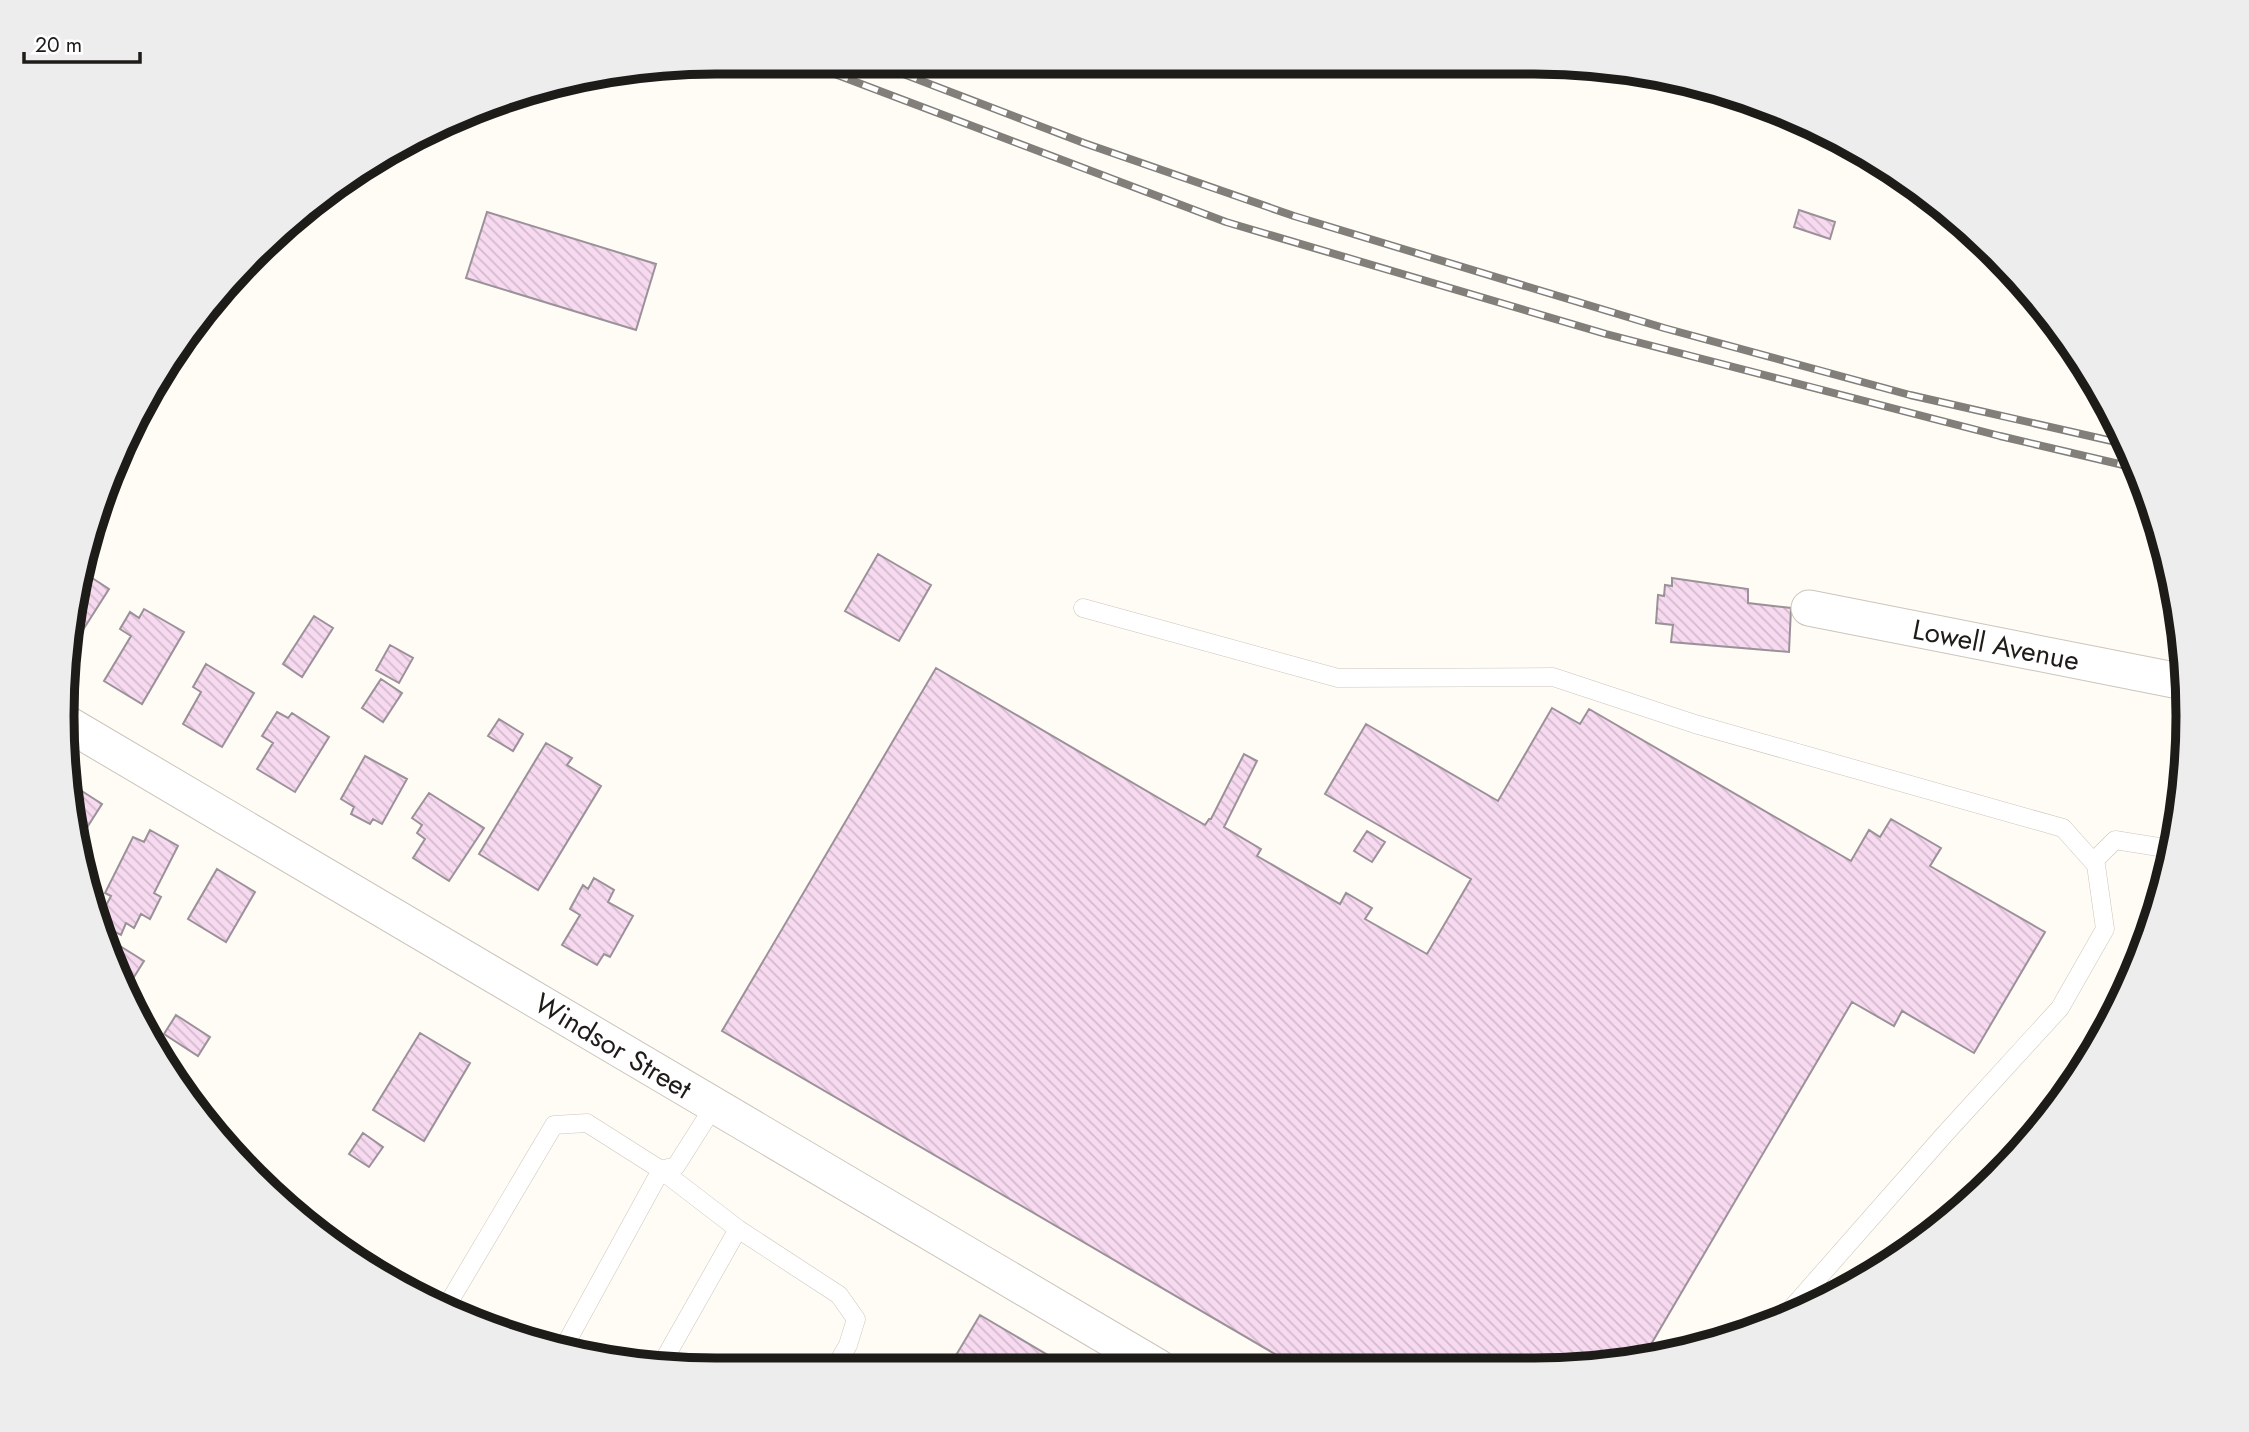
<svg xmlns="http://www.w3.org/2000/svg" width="2249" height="1432" font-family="Jost,sans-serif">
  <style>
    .building { fill: url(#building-back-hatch); stroke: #9b9299; stroke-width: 2 }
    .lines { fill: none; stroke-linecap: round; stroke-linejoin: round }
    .lane-casing { stroke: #cbc5bc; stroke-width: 19 }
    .street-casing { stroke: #cbc5bc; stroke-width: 37 }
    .lane { stroke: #fff; stroke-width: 18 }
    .street { stroke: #fff; stroke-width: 35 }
    .rail-casing { stroke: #827f7a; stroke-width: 8 }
    .rail { stroke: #fff; stroke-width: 5; stroke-dasharray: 16; stroke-linecap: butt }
    .labels { text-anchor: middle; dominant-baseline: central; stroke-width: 5; stroke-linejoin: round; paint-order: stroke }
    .street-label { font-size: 28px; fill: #1e1c18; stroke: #fff }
    .rim { fill: none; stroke: #1e1c18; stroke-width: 9 }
  </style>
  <defs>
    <pattern id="building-back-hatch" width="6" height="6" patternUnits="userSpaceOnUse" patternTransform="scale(1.75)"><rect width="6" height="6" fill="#f7d9f0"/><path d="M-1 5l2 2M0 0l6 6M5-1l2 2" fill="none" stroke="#d3bacd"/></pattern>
  </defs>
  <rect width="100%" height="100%" fill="#fffbf5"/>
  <path class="building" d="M 1799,210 L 1835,222 L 1830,239 L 1794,227 Z
    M 487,212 L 656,264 L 636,330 L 466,278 Z
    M 878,554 L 931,585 L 899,641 L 845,611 Z
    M 83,572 L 109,589 L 67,655 L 66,654 Z
    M 1672,578 L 1748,589 L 1748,603 L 1791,608 L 1789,652 L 1671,642 L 1673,625 L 1656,623 L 1658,595 L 1664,596 L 1665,585 L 1672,586 Z
    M 144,609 L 184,632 L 142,704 L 104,681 L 131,636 L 120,629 L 130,612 L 139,618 Z
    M 314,616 L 333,628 L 302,677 L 283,664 Z
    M 390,645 L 413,658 L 399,683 L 376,670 Z
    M 206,664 L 254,693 L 222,747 L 183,724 L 201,692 L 193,687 Z
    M 936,668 L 1205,825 L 1209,819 L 1211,819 L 1244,754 L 1257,761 L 1224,827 L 1261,849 L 1257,856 L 1340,904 L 1346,893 L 1372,908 L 1365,919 L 1427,954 L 1471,879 L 1325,794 L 1366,724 L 1498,801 L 1552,708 L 1580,724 L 1589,709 L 1851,861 L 1869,830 L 1880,837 L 1891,819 L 1941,848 L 1930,866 L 2045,932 L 1974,1053 L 1902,1011 L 1894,1026 L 1852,1002 L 1643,1358 L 1576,1369 L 1299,1368 L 722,1031 Z
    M 381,679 L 402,693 L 383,722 L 362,708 Z
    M 277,712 L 288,718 L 292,713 L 329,737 L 295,792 L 257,769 L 273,743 L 262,736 Z
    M 499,719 L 523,734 L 513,751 L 488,736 Z
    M 546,743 L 572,758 L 567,765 L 601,786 L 538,890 L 479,854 Z
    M 365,756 L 407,779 L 382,824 L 373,819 L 370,824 L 351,814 L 354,807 L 341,799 Z
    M 74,786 L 102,804 L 79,840 Z
    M 429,793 L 484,828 L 449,881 L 413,858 L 425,839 L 417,833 L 422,825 L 412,818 Z
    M 150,830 L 178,846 L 154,893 L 161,897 L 150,919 L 141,914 L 134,928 L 126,923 L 121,935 L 101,925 L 99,919 L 111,896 L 105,893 L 133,837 L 144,842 Z
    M 1367,831 L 1385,842 L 1372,862 L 1354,851 Z
    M 217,869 L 255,892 L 226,942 L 188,919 Z
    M 594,878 L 614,890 L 608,902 L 633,916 L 610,957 L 604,954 L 597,965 L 562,945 L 580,915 L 570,909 L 583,885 L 588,889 Z
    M 120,946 L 144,961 L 129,985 L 115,954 Z
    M 176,1015 L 210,1037 L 198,1056 L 164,1034 Z
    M 420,1033 L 470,1063 L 424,1141 L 373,1110 Z
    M 363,1133 L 383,1147 L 369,1167 L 349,1154 Z
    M 980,1315 L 1068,1367 L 949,1367 Z"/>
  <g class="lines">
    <defs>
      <path id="lane" d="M 1083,608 L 1338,678 L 1553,677 L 1695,724 L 2063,828 L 2096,865 L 2105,929 L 2060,1008 L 1944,1135 L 1783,1318
        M 2094,861 L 2115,840 L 2171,849
        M 738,1229 L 839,1295 L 856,1319 L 848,1345 L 836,1366
        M 445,1309 L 554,1125 L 587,1123 L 661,1170 L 676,1166 L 714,1106
        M 564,1347 L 661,1170 L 738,1229 L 661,1365"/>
      <path id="street" d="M 1809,608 L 2184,682
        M 68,724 L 1158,1367"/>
    </defs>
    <use href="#lane" class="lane-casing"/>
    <use href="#street" class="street-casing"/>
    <use href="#lane" class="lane"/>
    <use href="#street" class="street"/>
    <defs>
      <path id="rail" d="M 803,62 L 1226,222 L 1606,334 L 2000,436 L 2136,468
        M 872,62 L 1084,143 L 1294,216 L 1664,328 L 1910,395 L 2125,444"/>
    </defs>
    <use href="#rail" class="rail-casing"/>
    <use href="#rail" class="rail"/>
  </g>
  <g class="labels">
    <g class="street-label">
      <text transform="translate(1996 645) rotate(11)">Lowell Avenue</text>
      <text transform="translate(613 1046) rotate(31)">Windsor Street</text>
    </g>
  </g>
  <path d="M0 0H2249V1432H0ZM716 74H1534A642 642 0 0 1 2176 716V716A642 642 0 0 1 1534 1358H716A642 642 0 0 1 74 716V716A642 642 0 0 1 716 74Z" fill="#ededed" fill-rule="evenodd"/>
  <path class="rim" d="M716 74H1534A642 642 0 0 1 2176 716V716A642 642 0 0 1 1534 1358H716A642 642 0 0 1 74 716V716A642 642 0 0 1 716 74Z"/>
  <path d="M24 52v10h116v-10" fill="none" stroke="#1e1c18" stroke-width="3.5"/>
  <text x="35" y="52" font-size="21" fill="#1e1c18" stroke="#ffffff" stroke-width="5" paint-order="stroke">20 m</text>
</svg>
